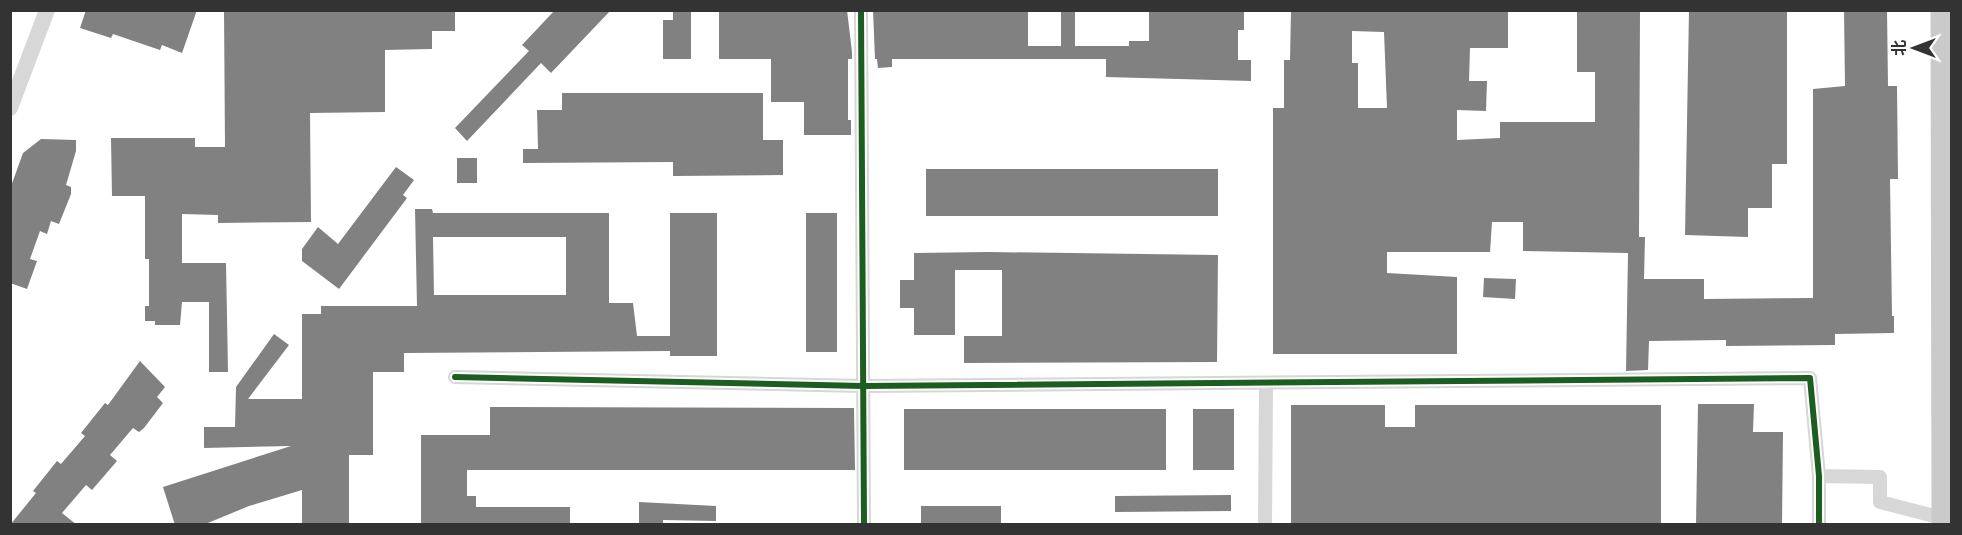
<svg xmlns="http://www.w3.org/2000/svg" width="1962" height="535" font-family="'Roboto Condensed','Noto Sans SC',sans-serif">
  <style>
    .building { fill: #818181; fill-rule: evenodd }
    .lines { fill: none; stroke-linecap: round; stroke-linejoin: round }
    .minor { stroke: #d7d7d7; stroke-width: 14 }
    .tertiary { stroke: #d7d7d7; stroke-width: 16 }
    .primary { stroke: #cacaca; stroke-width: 21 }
    .cycleway-casing { stroke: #fff; stroke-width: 10 }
    .cycleway { stroke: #1b5e20; stroke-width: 6 }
  </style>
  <rect width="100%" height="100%" fill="#fff"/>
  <path class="building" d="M 86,10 L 197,10 L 182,53 L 162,45 L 160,50 L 113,34 L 111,38 L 80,28 Z
    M 224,10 L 455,11 L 455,31 L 432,31 L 432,49 L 385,50 L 385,112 L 310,113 L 311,222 L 218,223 L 218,215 L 182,214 L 182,263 L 226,263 L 228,372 L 209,372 L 209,302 L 182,302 L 180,325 L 155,325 L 155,321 L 145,321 L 145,306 L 149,306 L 149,259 L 145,259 L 145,196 L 112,196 L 111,138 L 195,138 L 195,147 L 225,147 Z
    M 555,10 L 611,10 L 551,73 L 541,63 L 467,141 L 455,128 L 529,51 L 522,45 Z
    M 673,10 L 691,10 L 691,59 L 663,59 L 663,20 L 673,20 Z
    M 719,10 L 847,10 L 852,52 L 852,59 L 848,59 L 848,120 L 851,120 L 851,135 L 804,135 L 804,102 L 771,102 L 771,59 L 719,59 Z
    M 873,10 L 1028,10 L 1028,46 L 1061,46 L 1061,10 L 1075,10 L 1075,46 L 1129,46 L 1129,41 L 1149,41 L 1149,10 L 1244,10 L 1244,30 L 1238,30 L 1238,60 L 1251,60 L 1251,81 L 1106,77 L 1106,59 L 892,59 L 892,67 L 878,68 L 877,59 L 875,59 Z
    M 1354,10 L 1508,10 L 1508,48 L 1470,48 L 1469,81 L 1487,81 L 1486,111 L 1457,110 L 1457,140 L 1500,138 L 1500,122 L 1595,122 L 1595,72 L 1577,72 L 1577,10 L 1640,10 L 1639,237 L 1645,237 L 1644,279 L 1704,279 L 1704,299 L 1813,298 L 1813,89 L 1845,86 L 1844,10 L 1887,10 L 1888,86 L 1897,86 L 1898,179 L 1890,179 L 1892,316 L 1894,316 L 1894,333 L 1835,334 L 1835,345 L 1726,346 L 1726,340 L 1649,341 L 1648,370 L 1626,371 L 1628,253 L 1523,251 L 1523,222 L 1492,222 L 1490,252 L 1387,252 L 1387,273 L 1457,277 L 1457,354 L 1273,354 L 1273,108 L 1284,108 L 1284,60 L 1290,60 L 1291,11 ZM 1352,31 L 1384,32 L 1387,108 L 1358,108 L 1358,63 L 1352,63 Z
    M 1689,10 L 1787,10 L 1787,164 L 1772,164 L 1772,208 L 1748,208 L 1748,237 L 1685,235 Z
    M 562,93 L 763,93 L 763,140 L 783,140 L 783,175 L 673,176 L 673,162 L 523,163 L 523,149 L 538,149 L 537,110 L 562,110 Z
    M 41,139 L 76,140 L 76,151 L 66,185 L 71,187 L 71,194 L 59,224 L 51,221 L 47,234 L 40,231 L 30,259 L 37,261 L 27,289 L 10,283 L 10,189 L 23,153 Z
    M 457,158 L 477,158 L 477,183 L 457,183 Z
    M 396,167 L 414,180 L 403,195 L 407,198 L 339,289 L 302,261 L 302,249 L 318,227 L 338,244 Z
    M 926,169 L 1218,169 L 1218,216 L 926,216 Z
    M 415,209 L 432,209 L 433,213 L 609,213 L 609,303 L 633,303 L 637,336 L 670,336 L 670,213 L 717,213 L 717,356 L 670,356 L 670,351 L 404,353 L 404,372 L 373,372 L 373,455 L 349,455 L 349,525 L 302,525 L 302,490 L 249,506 L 203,525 L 175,525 L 163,487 L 291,446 L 204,448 L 204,427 L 235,427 L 236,387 L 274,334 L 289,345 L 248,399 L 302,399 L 302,314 L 321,314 L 321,306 L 417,306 ZM 433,237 L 566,237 L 566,295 L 434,295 Z
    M 806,213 L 837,213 L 837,352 L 806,352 Z
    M 989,252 L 1218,255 L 1217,362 L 964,363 L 964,336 L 1002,336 L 1002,270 L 955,270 L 955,335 L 914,335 L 914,308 L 900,308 L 900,280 L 914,280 L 914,253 Z
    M 1484,278 L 1516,279 L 1515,299 L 1483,297 Z
    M 140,361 L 165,387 L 157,397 L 163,403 L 144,428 L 139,432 L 133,428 L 110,455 L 117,461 L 92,490 L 86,485 L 62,513 L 77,525 L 10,525 L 36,493 L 33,491 L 57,461 L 61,464 L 85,436 L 81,433 L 105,403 L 108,405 Z
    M 1698,404 L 1754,404 L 1753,432 L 1783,432 L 1782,525 L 1696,525 Z
    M 1291,405 L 1385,405 L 1385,427 L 1415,427 L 1415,405 L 1661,405 L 1661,525 L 1291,525 Z
    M 490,407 L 854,408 L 855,470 L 467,470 L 467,496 L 476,496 L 476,507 L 570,507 L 570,525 L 421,525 L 421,435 L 490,435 Z
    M 904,409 L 1166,409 L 1166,470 L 904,470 Z
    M 1193,409 L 1234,409 L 1234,470 L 1193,470 Z
    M 1231,495 L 1231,511 L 1115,512 L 1115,496 Z
    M 639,502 L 716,506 L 716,521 L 663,520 L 663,525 L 639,525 Z
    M 921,506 L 1001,506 L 1001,525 L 921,525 Z"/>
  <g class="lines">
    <path class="minor" d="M 861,10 L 864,524
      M 455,377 L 863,386 L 1810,378 L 1819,476 L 1819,524
      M 1819,476 L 1880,477 L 1880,502 L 1942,518
      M 1265,524 L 1266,383"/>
    <path class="tertiary" d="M 10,108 L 47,10"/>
    <path class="primary" d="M 1941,10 L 1942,524"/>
    <defs>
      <path id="cycleway" d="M 861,10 L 864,524
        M 455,377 L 863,386 L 1810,378 L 1819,476 L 1819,524"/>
    </defs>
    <use href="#cycleway" class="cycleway-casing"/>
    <use href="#cycleway" class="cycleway"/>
  </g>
  <rect width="1962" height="535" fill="none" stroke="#333333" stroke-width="24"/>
  <g transform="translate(1914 48) rotate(270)" stroke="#ffffff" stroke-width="4.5" paint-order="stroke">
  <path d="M0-4.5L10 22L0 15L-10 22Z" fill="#333333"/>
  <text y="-9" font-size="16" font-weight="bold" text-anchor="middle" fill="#333333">北</text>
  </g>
</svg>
